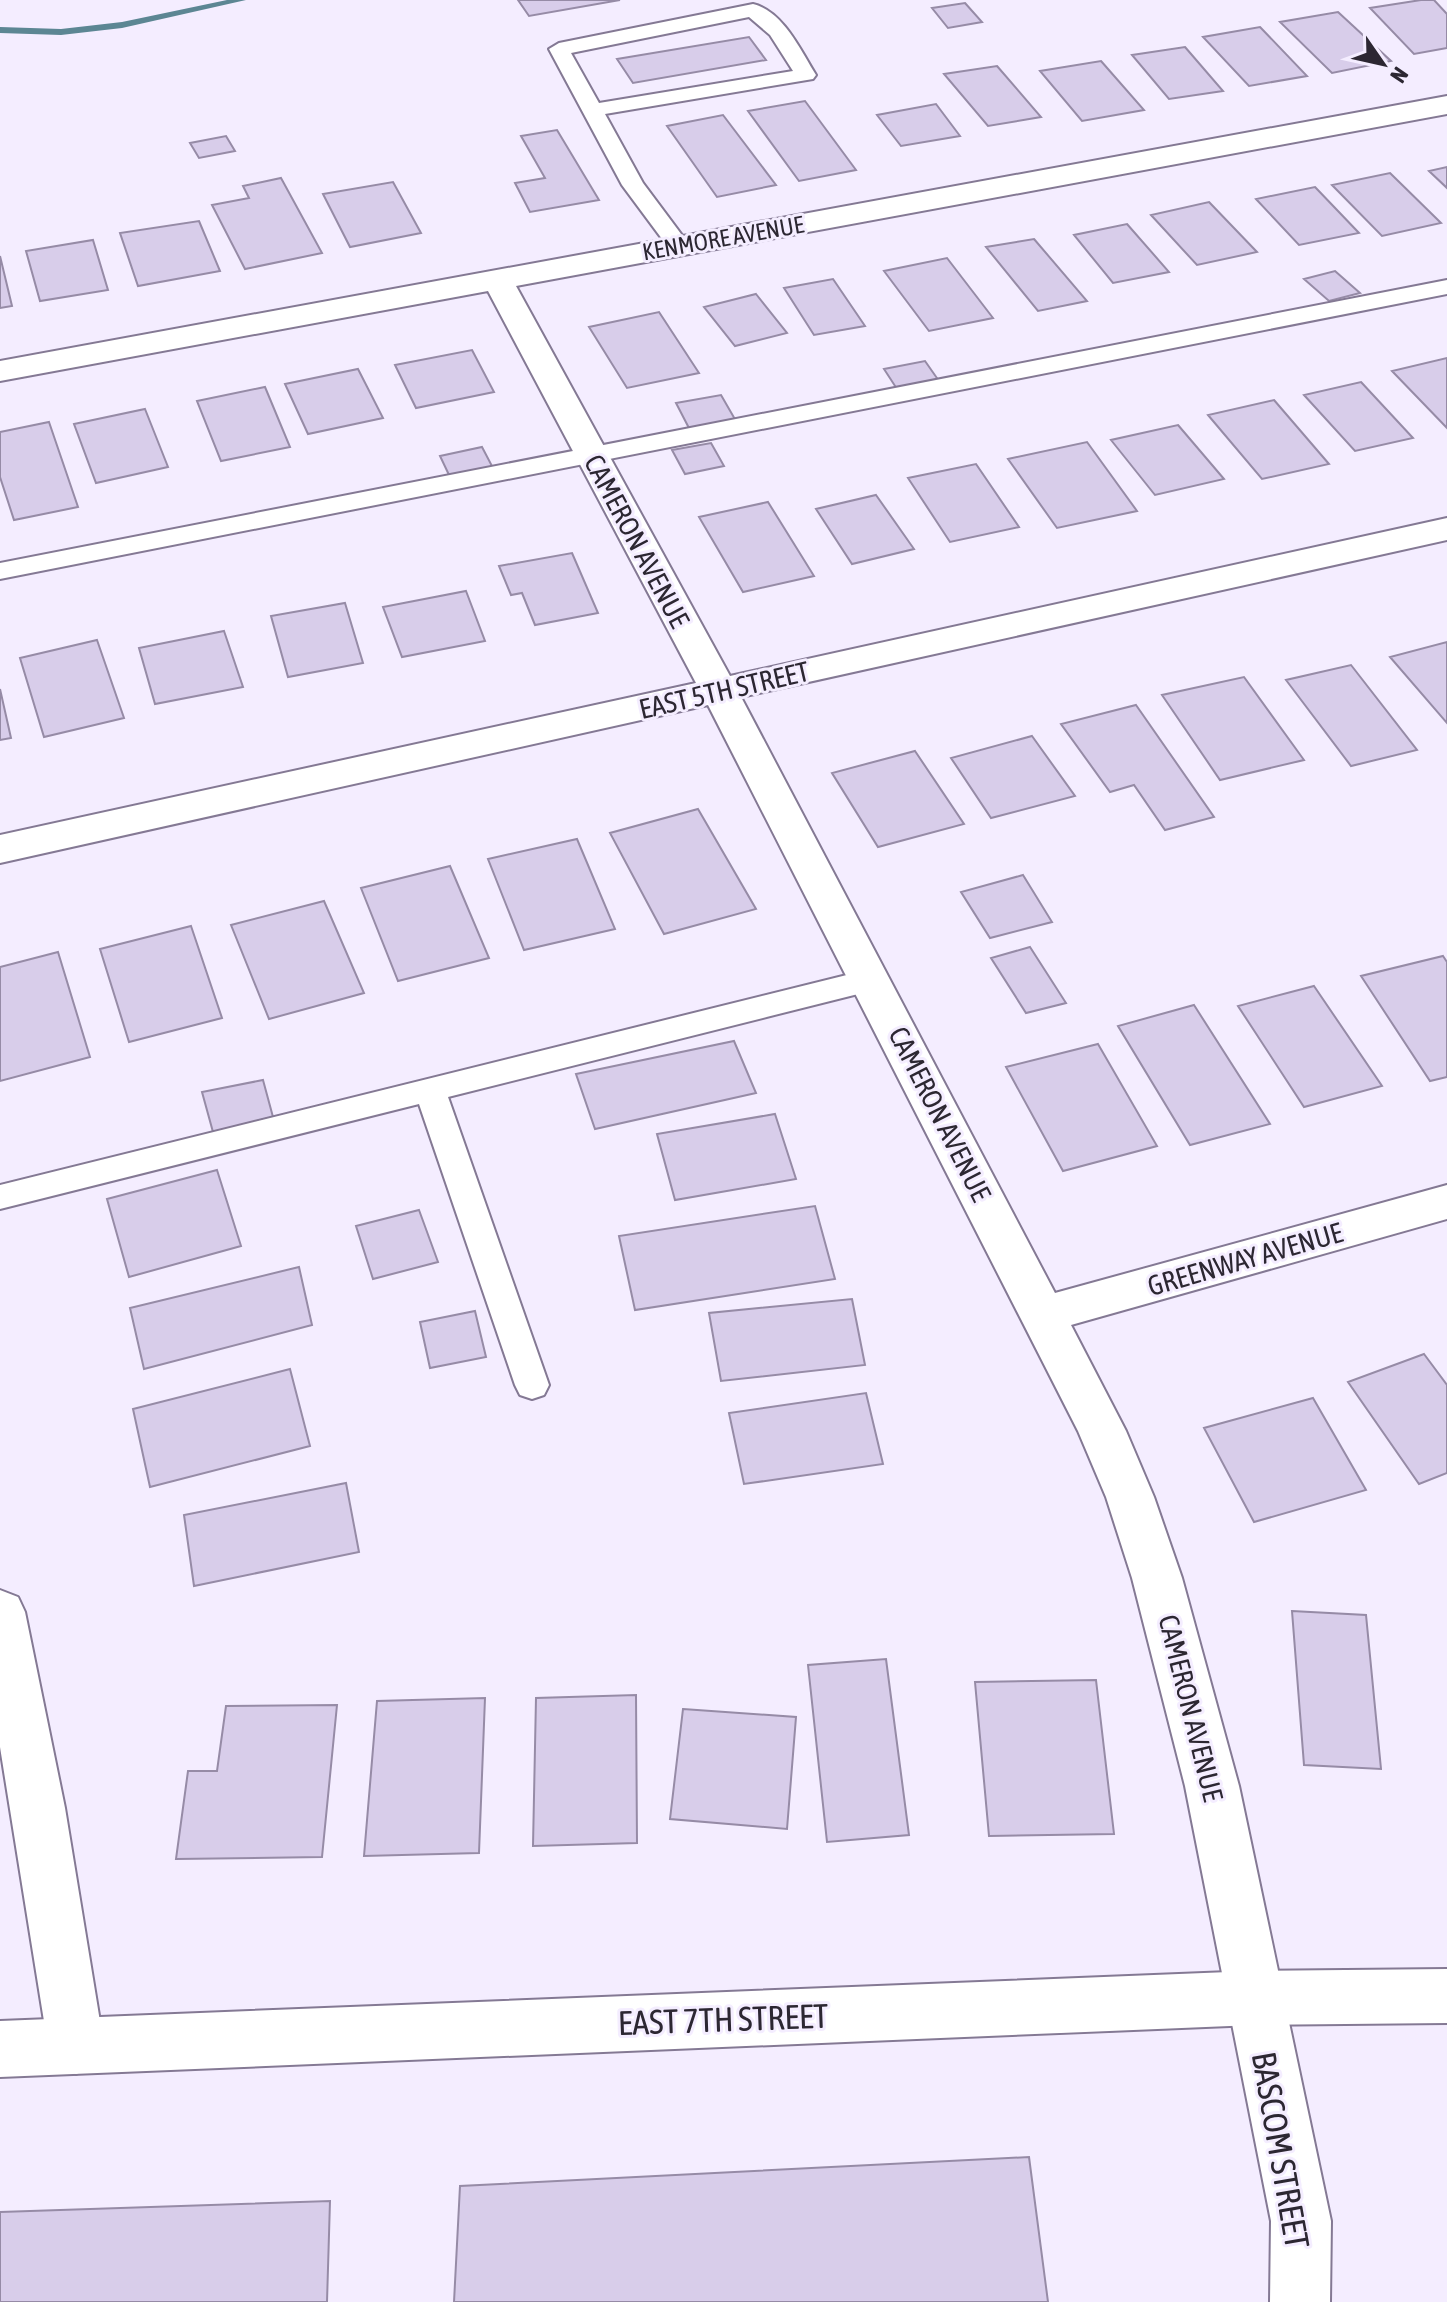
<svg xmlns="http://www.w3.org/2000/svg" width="1447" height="2302" font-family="'Asap Condensed',sans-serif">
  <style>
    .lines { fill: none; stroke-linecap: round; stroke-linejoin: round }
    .stream { fill: #5c8693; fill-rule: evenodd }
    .building { fill: #d8cdea; stroke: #968ba6; stroke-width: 2 }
    .lane-casing { stroke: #847994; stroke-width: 4 }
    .street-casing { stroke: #847994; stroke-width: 4 }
    .secondary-casing { stroke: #847994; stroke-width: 4 }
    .lane { fill: #fff; fill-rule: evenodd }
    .street { fill: #fff; fill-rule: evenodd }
    .secondary { fill: #fff; fill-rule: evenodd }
    .labels { text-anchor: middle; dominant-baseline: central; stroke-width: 6; stroke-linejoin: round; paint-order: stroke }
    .far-street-label { font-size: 24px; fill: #2c2732; stroke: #f4edff }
    .street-label { font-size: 28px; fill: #2c2732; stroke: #f4edff }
    .near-street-label { font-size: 34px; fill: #2c2732; stroke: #f4edff }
  </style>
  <rect width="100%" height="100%" fill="#f4edff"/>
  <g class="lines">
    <path class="stream" d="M 227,0 L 246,0 L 122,28 L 61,35 L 0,33 L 0,27 L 61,29 L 122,22 Z"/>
  </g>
  <path class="building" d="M 518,0 L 620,0 L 529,16 Z
    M 1421,0 L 1434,0 L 1447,14 L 1447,48 L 1414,54 L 1370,8 Z
    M 965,3 L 982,22 L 948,28 L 932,8 Z
    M 1338,12 L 1391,61 L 1332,73 L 1280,22 Z
    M 1260,27 L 1307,76 L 1249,86 L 1203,37 Z
    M 749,37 L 766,60 L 633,83 L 617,59 Z
    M 1185,47 L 1223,91 L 1169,99 L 1132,55 Z
    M 1101,61 L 1144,110 L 1082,121 L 1040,71 Z
    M 997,66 L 1041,117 L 988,126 L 944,74 Z
    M 805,101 L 856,170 L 799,181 L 748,111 Z
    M 936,104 L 960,136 L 901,146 L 877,115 Z
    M 723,115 L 776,185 L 717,197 L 667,126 Z
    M 557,130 L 599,200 L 530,212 L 515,183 L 545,178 L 521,136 Z
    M 226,136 L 235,151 L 199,158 L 190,143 Z
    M 1447,167 L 1447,188 L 1429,171 Z
    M 1390,173 L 1441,223 L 1382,236 L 1332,185 Z
    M 281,178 L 322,253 L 245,269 L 212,205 L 249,198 L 243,186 Z
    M 393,182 L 421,233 L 350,247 L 323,194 Z
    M 1315,187 L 1359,233 L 1299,245 L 1256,199 Z
    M 1209,202 L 1257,252 L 1197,265 L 1151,215 Z
    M 199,221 L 220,271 L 138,286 L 120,233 Z
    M 1127,224 L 1169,272 L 1113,283 L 1074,235 Z
    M 1034,239 L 1087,301 L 1038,311 L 986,247 Z
    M 93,240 L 108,290 L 40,301 L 26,251 Z
    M 0,256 L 12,306 L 0,308 Z
    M 947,258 L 993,318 L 929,331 L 884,271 Z
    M 1335,271 L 1360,293 L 1329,301 L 1304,279 Z
    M 833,279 L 865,326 L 814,335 L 784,288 Z
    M 756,294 L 787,333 L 735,346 L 704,307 Z
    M 659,312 L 699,373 L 627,388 L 589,327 Z
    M 472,350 L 494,392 L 416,408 L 395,365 Z
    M 1447,358 L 1447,428 L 1392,371 Z
    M 925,361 L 939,381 L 897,389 L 884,369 Z
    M 358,369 L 383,418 L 308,434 L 285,384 Z
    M 1361,382 L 1413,438 L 1355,451 L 1304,395 Z
    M 265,387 L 290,447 L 221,461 L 197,401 Z
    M 721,395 L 736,421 L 690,430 L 676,403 Z
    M 1274,400 L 1329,464 L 1262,479 L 1208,415 Z
    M 145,409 L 168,467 L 96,483 L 74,424 Z
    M 49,422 L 78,507 L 14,520 L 0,477 L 0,432 Z
    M 1178,425 L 1224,479 L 1155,495 L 1111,440 Z
    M 1087,442 L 1137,511 L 1057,528 L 1008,459 Z
    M 711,443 L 724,466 L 685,474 L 672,450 Z
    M 482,447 L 493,468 L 450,477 L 440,456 Z
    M 976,464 L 1019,527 L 950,542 L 908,478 Z
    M 876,495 L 914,549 L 852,564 L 816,509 Z
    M 768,502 L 814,576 L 743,592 L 699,517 Z
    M 572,553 L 598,613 L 535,625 L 522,593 L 511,595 L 499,566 Z
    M 466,591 L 485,641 L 402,657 L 383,607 Z
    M 345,603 L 363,663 L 288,677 L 271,616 Z
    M 224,631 L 243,687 L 155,704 L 139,648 Z
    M 97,640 L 124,718 L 44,737 L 20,658 Z
    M 1447,642 L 1447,723 L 1390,657 Z
    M 1351,665 L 1417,750 L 1351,766 L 1286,680 Z
    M 1244,677 L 1304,760 L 1220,780 L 1162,695 Z
    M 0,689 L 11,738 L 0,740 Z
    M 1136,705 L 1214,817 L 1165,830 L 1134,785 L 1110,792 L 1061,724 Z
    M 1032,736 L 1075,796 L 991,818 L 951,758 Z
    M 915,751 L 964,824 L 878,847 L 832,773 Z
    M 698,809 L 756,909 L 664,934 L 610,833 Z
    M 577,839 L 615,929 L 524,950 L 488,859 Z
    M 450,866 L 489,958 L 398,981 L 361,888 Z
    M 1023,875 L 1052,922 L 990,938 L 961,892 Z
    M 324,901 L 364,993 L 269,1019 L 231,925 Z
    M 191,926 L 222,1018 L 129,1042 L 100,949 Z
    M 1030,947 L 1066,1003 L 1026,1013 L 991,958 Z
    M 58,952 L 90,1057 L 0,1081 L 0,967 Z
    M 1443,956 L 1447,962 L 1447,1077 L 1430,1081 L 1361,976 Z
    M 1314,986 L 1382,1086 L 1304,1107 L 1238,1006 Z
    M 1194,1005 L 1270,1124 L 1190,1145 L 1118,1026 Z
    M 734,1041 L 756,1093 L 595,1129 L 576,1074 Z
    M 1098,1044 L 1157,1146 L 1063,1171 L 1006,1067 Z
    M 263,1080 L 273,1117 L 213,1132 L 202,1092 Z
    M 775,1114 L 796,1179 L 675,1200 L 657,1134 Z
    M 217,1170 L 241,1246 L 129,1277 L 107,1199 Z
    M 815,1206 L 835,1279 L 635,1310 L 619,1236 Z
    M 419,1210 L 438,1262 L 373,1279 L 356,1226 Z
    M 299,1267 L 312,1325 L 144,1369 L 130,1308 Z
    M 852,1299 L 865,1365 L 721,1381 L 709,1313 Z
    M 475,1311 L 486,1357 L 430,1368 L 420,1322 Z
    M 1424,1354 L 1447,1385 L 1447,1473 L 1419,1484 L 1348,1382 Z
    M 290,1369 L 310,1446 L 150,1487 L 133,1409 Z
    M 866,1393 L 883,1464 L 744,1484 L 729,1413 Z
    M 1313,1398 L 1366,1490 L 1254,1522 L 1204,1428 Z
    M 346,1483 L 359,1552 L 194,1586 L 184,1515 Z
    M 1292,1611 L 1366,1615 L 1381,1769 L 1304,1765 Z
    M 886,1659 L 909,1835 L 827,1842 L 808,1665 Z
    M 1096,1680 L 1114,1834 L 989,1836 L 975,1682 Z
    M 636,1695 L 637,1843 L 533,1846 L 536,1698 Z
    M 485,1698 L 479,1853 L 364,1856 L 377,1701 Z
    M 337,1705 L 322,1857 L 176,1859 L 188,1771 L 217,1771 L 226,1706 Z
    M 683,1709 L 796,1717 L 787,1829 L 670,1819 Z
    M 1029,2157 L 1048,2302 L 454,2302 L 460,2186 Z
    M 330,2201 L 327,2302 L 0,2302 L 0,2212 Z"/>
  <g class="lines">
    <defs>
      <path id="lane" d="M 753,4 C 783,11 801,51 816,75 L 813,79 L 605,114 L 643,183 L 690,246 L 687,251 L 671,251 L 622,185 L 549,49 L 559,43 ZM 749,17 L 770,35 L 793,71 L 599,103 L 571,53 Z
        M 1447,280 L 1447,294 L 0,579 L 0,563 Z
        M 871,969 L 882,972 L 886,980 L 882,988 L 448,1097 L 549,1385 L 544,1395 L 532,1399 L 520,1395 L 515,1385 L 419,1104 L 0,1209 L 0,1185 Z"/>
      <path id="street" d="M 1447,96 L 1447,114 L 516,286 L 730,676 L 1447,518 L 1447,540 L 741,697 L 1055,1293 L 1447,1185 L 1447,1219 L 1071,1325 L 1126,1431 L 1154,1497 L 1182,1578 L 1239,1786 L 1331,2221 L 1330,2302 L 1270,2302 L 1271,2221 L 1185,1786 L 1132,1578 L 1106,1497 L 1078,1431 L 708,705 L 0,863 L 0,835 L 696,683 L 488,291 L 0,381 L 0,361 Z
        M 0,1590 L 18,1597 L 25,1612 L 65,1808 L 104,2046 L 96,2066 L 76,2074 L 56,2066 L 48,2046 L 0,1747 Z"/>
      <path id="secondary" d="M 1447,1969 L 1447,2023 L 1254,2025 L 0,2077 L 0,2021 L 1254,1971 Z"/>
    </defs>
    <use href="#lane" class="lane-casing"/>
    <use href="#street" class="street-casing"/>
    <use href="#secondary" class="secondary-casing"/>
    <use href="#lane" class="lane"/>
    <use href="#street" class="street"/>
    <use href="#secondary" class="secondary"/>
  </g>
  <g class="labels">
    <g class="far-street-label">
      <text transform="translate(723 238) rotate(-10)">KENMORE AVENUE</text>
    </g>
    <g class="street-label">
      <text transform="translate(637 541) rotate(62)">CAMERON AVENUE</text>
      <text transform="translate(724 690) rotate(-13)">EAST 5TH STREET</text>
      <text transform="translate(940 1114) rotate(63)">CAMERON AVENUE</text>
      <text transform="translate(1245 1259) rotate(-16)">GREENWAY AVENUE</text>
      <text transform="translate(1191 1708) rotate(76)">CAMERON AVENUE</text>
    </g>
    <g class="near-street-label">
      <text transform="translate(723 2019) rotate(-2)">EAST 7TH STREET</text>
      <text transform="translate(1281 2150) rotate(80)">BASCOM STREET</text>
    </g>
  </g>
  <g transform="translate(1383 64) rotate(124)" stroke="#f4edff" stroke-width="6" paint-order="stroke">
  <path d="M0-6L14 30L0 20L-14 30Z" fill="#2c2732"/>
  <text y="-12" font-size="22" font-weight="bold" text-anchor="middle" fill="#2c2732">N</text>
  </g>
</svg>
